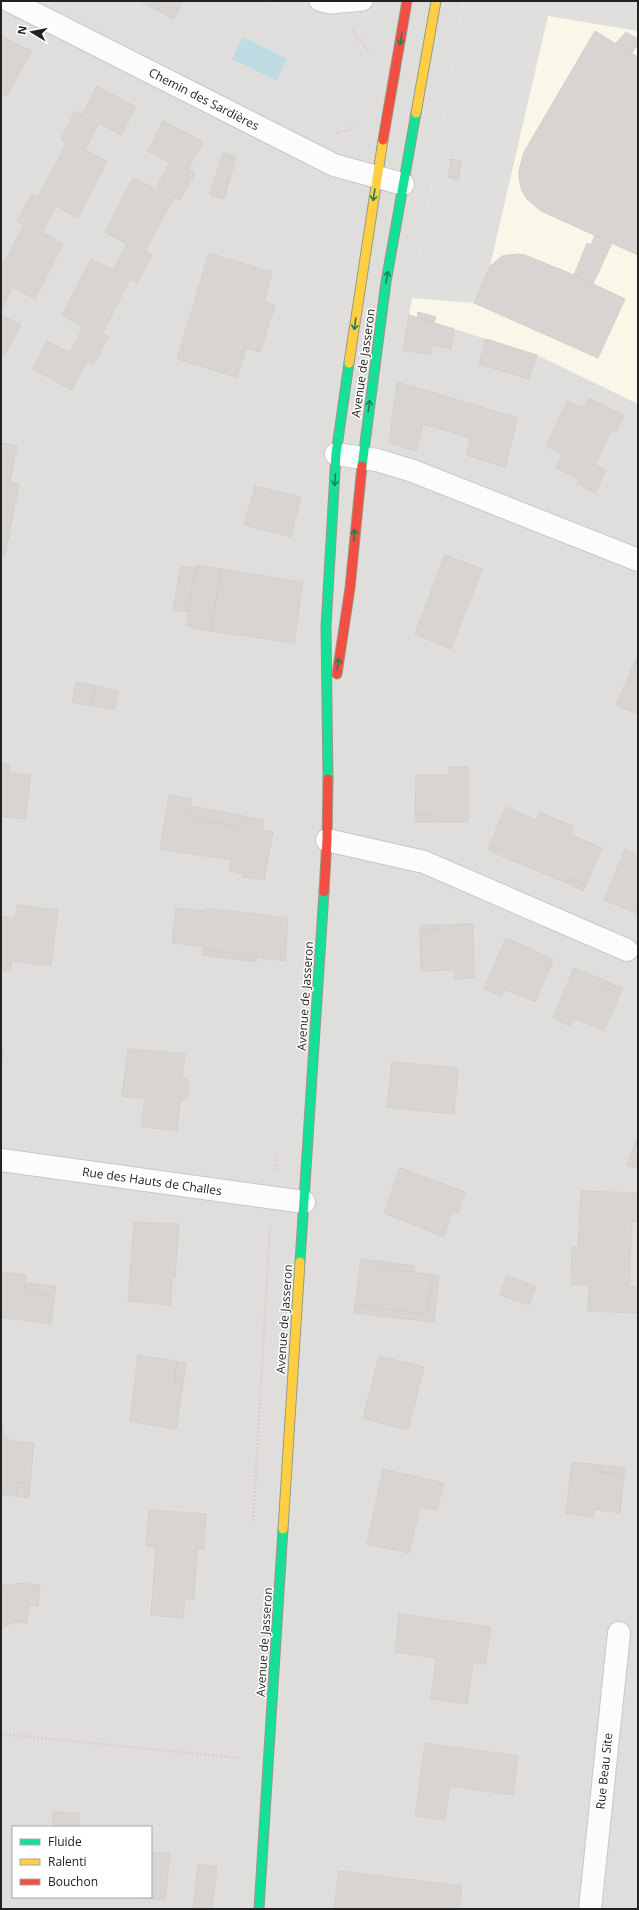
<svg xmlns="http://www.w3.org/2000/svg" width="639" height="1910" font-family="'Open Sans',sans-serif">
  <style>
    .residential { fill: #dfdedc; fill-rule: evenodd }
    .education { fill: #f8f7e8 }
    .parking { fill: #e0dfde }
    .water { fill: #bfdbe3 }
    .building { fill: #d7d4d2; stroke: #d3d0cc }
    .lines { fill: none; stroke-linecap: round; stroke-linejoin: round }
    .lane-casing { stroke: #c9c8c7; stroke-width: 21 }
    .street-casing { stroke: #c9c8c7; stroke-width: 24 }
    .fast-casing { stroke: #999a82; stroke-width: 11 }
    .slow-casing { stroke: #999a82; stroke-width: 11 }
    .jam-casing { stroke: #999a82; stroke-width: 11 }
    .path { stroke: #dccecd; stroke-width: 2.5; stroke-dasharray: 2 2; stroke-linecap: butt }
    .lane { stroke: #fdfcfc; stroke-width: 19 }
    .street { stroke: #fdfcfc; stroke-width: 22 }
    .fast { stroke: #16e098; stroke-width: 9 }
    .slow { stroke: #ffcf43; stroke-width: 9 }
    .jam { stroke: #f24e42; stroke-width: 9 }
    .oneway { stroke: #1c815d }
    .labels { text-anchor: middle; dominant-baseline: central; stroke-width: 3; stroke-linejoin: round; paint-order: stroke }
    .street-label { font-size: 12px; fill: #222; stroke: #fff }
  </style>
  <rect width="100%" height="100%" fill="#f0eeeb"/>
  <path class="residential" d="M 1,1 L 638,1 L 638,1909 L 1,1909 ZM 13,1827 L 151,1827 L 151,1897 L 13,1897 Z"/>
  <path class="education" d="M 463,1 L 638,1 L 638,404 L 537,355 L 409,315 Z"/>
  <path class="parking" d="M 260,1 L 378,1 L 376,12 L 366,18 L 326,28 Z
    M 463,1 L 638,1 L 638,31 L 548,16 L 490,266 L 474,303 L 412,298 Z"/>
  <path class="water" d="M 243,37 L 287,59 L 277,81 L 232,59 Z"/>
  <path class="building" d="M 140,1 L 183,1 L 174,19 Z
    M 595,31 L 638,57 L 638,255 L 541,211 L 527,199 L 522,191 L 519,179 L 519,170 L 524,152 Z
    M 626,32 L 638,39 L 638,44 L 632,53 L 616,43 Z
    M 1,36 L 31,51 L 7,96 L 1,93 Z
    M 97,86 L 136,107 L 121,135 L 99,123 L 85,150 L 107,161 L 78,218 L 56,206 L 42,232 L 63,244 L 35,299 L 13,287 L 1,310 L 1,268 L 24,225 L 17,221 L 32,194 L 38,197 L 67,143 L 61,139 L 75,111 L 82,115 Z
    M 163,121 L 203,142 L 188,169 L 195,173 L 180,200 L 174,197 L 145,251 L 152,255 L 137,283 L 130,279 L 102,334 L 108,337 L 94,365 L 87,361 L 72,390 L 33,369 L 47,341 L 70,353 L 83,327 L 62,315 L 91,259 L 113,270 L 127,244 L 105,232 L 133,178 L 156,189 L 170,163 L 148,151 Z
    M 223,153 L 236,157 L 224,199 L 210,195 Z
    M 451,159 L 462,161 L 458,180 L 448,177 Z
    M 595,235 L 612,243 L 593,284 L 574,275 L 587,243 L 591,245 Z
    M 209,253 L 272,272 L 264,302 L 275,305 L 260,352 L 246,348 L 237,377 L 177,359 Z
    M 518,254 L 525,255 L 574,275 L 625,299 L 598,358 L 474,303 L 490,266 L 502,256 Z
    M 418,312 L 436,317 L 434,323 L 417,317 Z
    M 1,315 L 21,325 L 5,355 L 1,353 Z
    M 409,315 L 454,329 L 451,349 L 431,345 L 431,355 L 403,350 Z
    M 486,339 L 537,355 L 529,379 L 479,364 Z
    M 397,382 L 518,418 L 505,467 L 466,455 L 471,438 L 423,424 L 416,451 L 389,443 Z
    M 588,398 L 624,416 L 616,432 L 612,429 L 595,465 L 606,470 L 595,493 L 577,484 L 579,479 L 556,468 L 562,454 L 546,446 L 567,401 L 583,408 Z
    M 1,443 L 17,446 L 10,482 L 19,484 L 5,556 L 1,555 Z
    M 255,486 L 301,497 L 291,537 L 244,525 Z
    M 445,555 L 482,569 L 451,649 L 415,634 Z
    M 196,565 L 221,569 L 211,631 L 186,626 Z
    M 181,566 L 195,568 L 188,612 L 173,610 Z
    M 221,569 L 303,582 L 294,643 L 211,631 Z
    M 638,655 L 638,714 L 616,705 Z
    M 76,682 L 96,686 L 92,706 L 72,702 Z
    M 96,686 L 118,691 L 114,710 L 92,706 Z
    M 1,763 L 10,764 L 9,773 L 31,775 L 25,819 L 2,816 Z
    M 449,767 L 468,767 L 468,822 L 433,822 L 433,815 L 415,815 L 416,775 L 449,775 Z
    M 169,795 L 192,799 L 188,818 L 240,827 L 243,816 L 264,820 L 262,830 L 273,832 L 264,880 L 242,877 L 242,873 L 229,871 L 231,860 L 160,849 Z
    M 191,806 L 243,816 L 240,827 L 188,818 Z
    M 506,807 L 536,820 L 540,812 L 574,827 L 571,835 L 602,848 L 586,885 L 569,878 L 567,883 L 504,857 L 506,851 L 490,844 Z
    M 415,815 L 433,815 L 433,822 L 415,822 Z
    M 490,844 L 506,851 L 504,857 L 488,850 Z
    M 625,849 L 638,855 L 638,908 L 636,913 L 604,900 Z
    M 569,878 L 586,885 L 583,891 L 567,883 Z
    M 17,905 L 58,910 L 51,966 L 12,961 L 11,971 L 1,970 L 1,916 L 15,918 Z
    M 176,908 L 207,911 L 207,908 L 288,918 L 285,961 L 203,949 L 203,946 L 172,943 Z
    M 473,924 L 474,978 L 455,979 L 455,970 L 421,971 L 420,931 L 438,930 L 438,925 Z
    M 420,925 L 438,925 L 438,930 L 420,931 Z
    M 506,938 L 537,952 L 535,958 L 551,965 L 535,1002 L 505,989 L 502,996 L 484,989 Z
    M 203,949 L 257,957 L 256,962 L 202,955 Z
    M 537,952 L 553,959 L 551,965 L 535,958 Z
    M 574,968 L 606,981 L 604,987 L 620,994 L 604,1031 L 574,1018 L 570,1026 L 553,1018 Z
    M 606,981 L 623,989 L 620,994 L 604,987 Z
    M 128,1049 L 185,1054 L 182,1076 L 190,1083 L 188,1098 L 180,1101 L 177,1131 L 141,1126 L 145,1099 L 122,1096 Z
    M 1,1050 L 3,1050 L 1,1069 Z
    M 392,1062 L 458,1068 L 454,1114 L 387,1107 Z
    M 638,1136 L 638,1169 L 627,1165 Z
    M 400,1168 L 465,1192 L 458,1213 L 452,1211 L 444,1237 L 384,1213 Z
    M 581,1191 L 638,1193 L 638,1222 L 632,1221 L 629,1287 L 638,1288 L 638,1313 L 588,1311 L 589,1285 L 571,1285 L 572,1247 L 578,1248 Z
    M 134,1222 L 179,1224 L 175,1278 L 172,1277 L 171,1305 L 128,1301 Z
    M 361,1259 L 377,1261 L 376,1268 L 433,1275 L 427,1314 L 355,1305 Z
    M 377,1261 L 415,1266 L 414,1273 L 376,1268 Z
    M 1,1270 L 4,1273 L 23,1274 L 26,1276 L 24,1292 L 54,1296 L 51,1324 L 1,1317 Z
    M 433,1275 L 439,1276 L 434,1322 L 354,1313 L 355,1305 L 427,1314 Z
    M 507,1276 L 536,1286 L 529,1305 L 500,1295 Z
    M 26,1283 L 56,1286 L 54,1296 L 24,1292 Z
    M 138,1355 L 177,1361 L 174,1383 L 183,1384 L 176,1429 L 130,1421 Z
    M 379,1356 L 424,1367 L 408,1430 L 363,1418 Z
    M 177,1361 L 186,1363 L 183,1384 L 174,1383 Z
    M 1,1422 L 3,1422 L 2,1432 L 10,1441 L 34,1443 L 30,1483 L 17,1482 L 16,1496 L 1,1495 Z
    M 572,1462 L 600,1465 L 600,1472 L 624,1475 L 620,1513 L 594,1509 L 593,1518 L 566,1513 Z
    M 600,1465 L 625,1468 L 624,1475 L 600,1472 Z
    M 383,1469 L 444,1483 L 437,1510 L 420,1507 L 409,1553 L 367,1544 Z
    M 17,1482 L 30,1483 L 29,1498 L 16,1496 Z
    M 149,1510 L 206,1514 L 204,1549 L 197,1549 L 194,1599 L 185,1598 L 183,1618 L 151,1615 L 156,1547 L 146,1546 Z
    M 1,1574 L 1,1584 L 17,1585 L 17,1583 L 40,1585 L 38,1606 L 29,1605 L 27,1623 L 13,1622 L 1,1629 Z
    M 399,1614 L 491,1627 L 485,1664 L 473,1663 L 467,1704 L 431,1699 L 436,1658 L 395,1652 Z
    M 425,1743 L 518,1756 L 513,1795 L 450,1786 L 445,1820 L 415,1816 Z
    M 53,1812 L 79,1813 L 79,1827 L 52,1827 Z
    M 151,1852 L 170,1854 L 165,1900 L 141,1898 L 151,1897 Z
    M 198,1864 L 217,1867 L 212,1909 L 193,1909 Z
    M 339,1871 L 462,1886 L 459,1909 L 334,1909 Z"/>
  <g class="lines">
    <defs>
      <path id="lane" d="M 319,1 L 330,4 L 363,1"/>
      <path id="street" d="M 10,1 L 334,165 L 403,184
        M 336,454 L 377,460 L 413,471 L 638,560
        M 327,840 L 424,862 L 627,950
        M 1,1160 L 304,1202
        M 590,1909 L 619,1633"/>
      <path id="fast" d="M 362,466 L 386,282 L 416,113
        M 328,779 L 326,627 L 336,454 L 349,363
        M 300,1262 L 324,892
        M 259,1909 L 283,1529"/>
      <path id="slow" d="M 416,113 L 436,1
        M 349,363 L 383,140
        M 283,1529 L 300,1262"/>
      <path id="jam" d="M 383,140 L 407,1
        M 337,674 L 350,588 L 362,466
        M 324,892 L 327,840 L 328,779"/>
    </defs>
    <use href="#lane" class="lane-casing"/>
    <use href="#street" class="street-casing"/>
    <use href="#fast" class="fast-casing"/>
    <use href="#slow" class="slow-casing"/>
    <use href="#jam" class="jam-casing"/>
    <path class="path" d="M 352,30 L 369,51
      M 336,133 L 349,130 L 356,124
      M 275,1170 L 276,1153
      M 253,1521 L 270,1227
      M 1,1734 L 239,1758"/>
    <use href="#lane" class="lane"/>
    <use href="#street" class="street"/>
    <use href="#fast" class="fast"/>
    <use href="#slow" class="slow"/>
    <use href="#jam" class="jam"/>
  </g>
  <defs><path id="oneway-shaft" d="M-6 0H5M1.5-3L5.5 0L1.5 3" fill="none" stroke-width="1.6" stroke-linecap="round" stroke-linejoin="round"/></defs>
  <g class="oneway">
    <use href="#oneway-shaft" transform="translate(401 39) rotate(100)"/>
    <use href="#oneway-shaft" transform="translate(374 195) rotate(99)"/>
    <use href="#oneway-shaft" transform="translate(387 277) rotate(-80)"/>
    <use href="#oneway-shaft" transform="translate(355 324) rotate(98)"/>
    <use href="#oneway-shaft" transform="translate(369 406) rotate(-82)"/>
    <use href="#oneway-shaft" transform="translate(335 480) rotate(94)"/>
    <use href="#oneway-shaft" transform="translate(354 535) rotate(-86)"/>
    <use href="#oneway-shaft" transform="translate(338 664) rotate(-81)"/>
  </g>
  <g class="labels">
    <g class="street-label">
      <text transform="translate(204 99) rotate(27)">Chemin des Sardières</text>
      <text transform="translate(363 363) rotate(-82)">Avenue de Jasseron</text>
      <text transform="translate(305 996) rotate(-86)">Avenue de Jasseron</text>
      <text transform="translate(152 1181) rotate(8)">Rue des Hauts de Challes</text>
      <text transform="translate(284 1319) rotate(-86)">Avenue de Jasseron</text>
      <text transform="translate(264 1642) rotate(-86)">Avenue de Jasseron</text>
      <text transform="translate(604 1771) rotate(-84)">Rue Beau Site</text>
    </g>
  </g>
  <rect width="639" height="1910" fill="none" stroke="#222222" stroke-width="4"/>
  <rect x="12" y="1826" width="140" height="72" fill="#ffffff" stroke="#a7a7a7"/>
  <rect x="20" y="1839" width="20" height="6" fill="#16e098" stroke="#a7a7a7"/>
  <text x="48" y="1846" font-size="12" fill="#222222">Fluide</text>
  <rect x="20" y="1859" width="20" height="6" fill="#ffcf43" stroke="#a7a7a7"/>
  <text x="48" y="1866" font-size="12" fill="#222222">Ralenti</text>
  <rect x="20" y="1879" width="20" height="6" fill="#f24e42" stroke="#a7a7a7"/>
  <text x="48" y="1886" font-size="12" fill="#222222">Bouchon</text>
  <g transform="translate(32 32) rotate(280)" stroke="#ffffff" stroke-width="3" paint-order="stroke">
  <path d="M0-3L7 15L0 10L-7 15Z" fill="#222222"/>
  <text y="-6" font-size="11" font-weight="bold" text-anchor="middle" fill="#222222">N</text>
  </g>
</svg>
